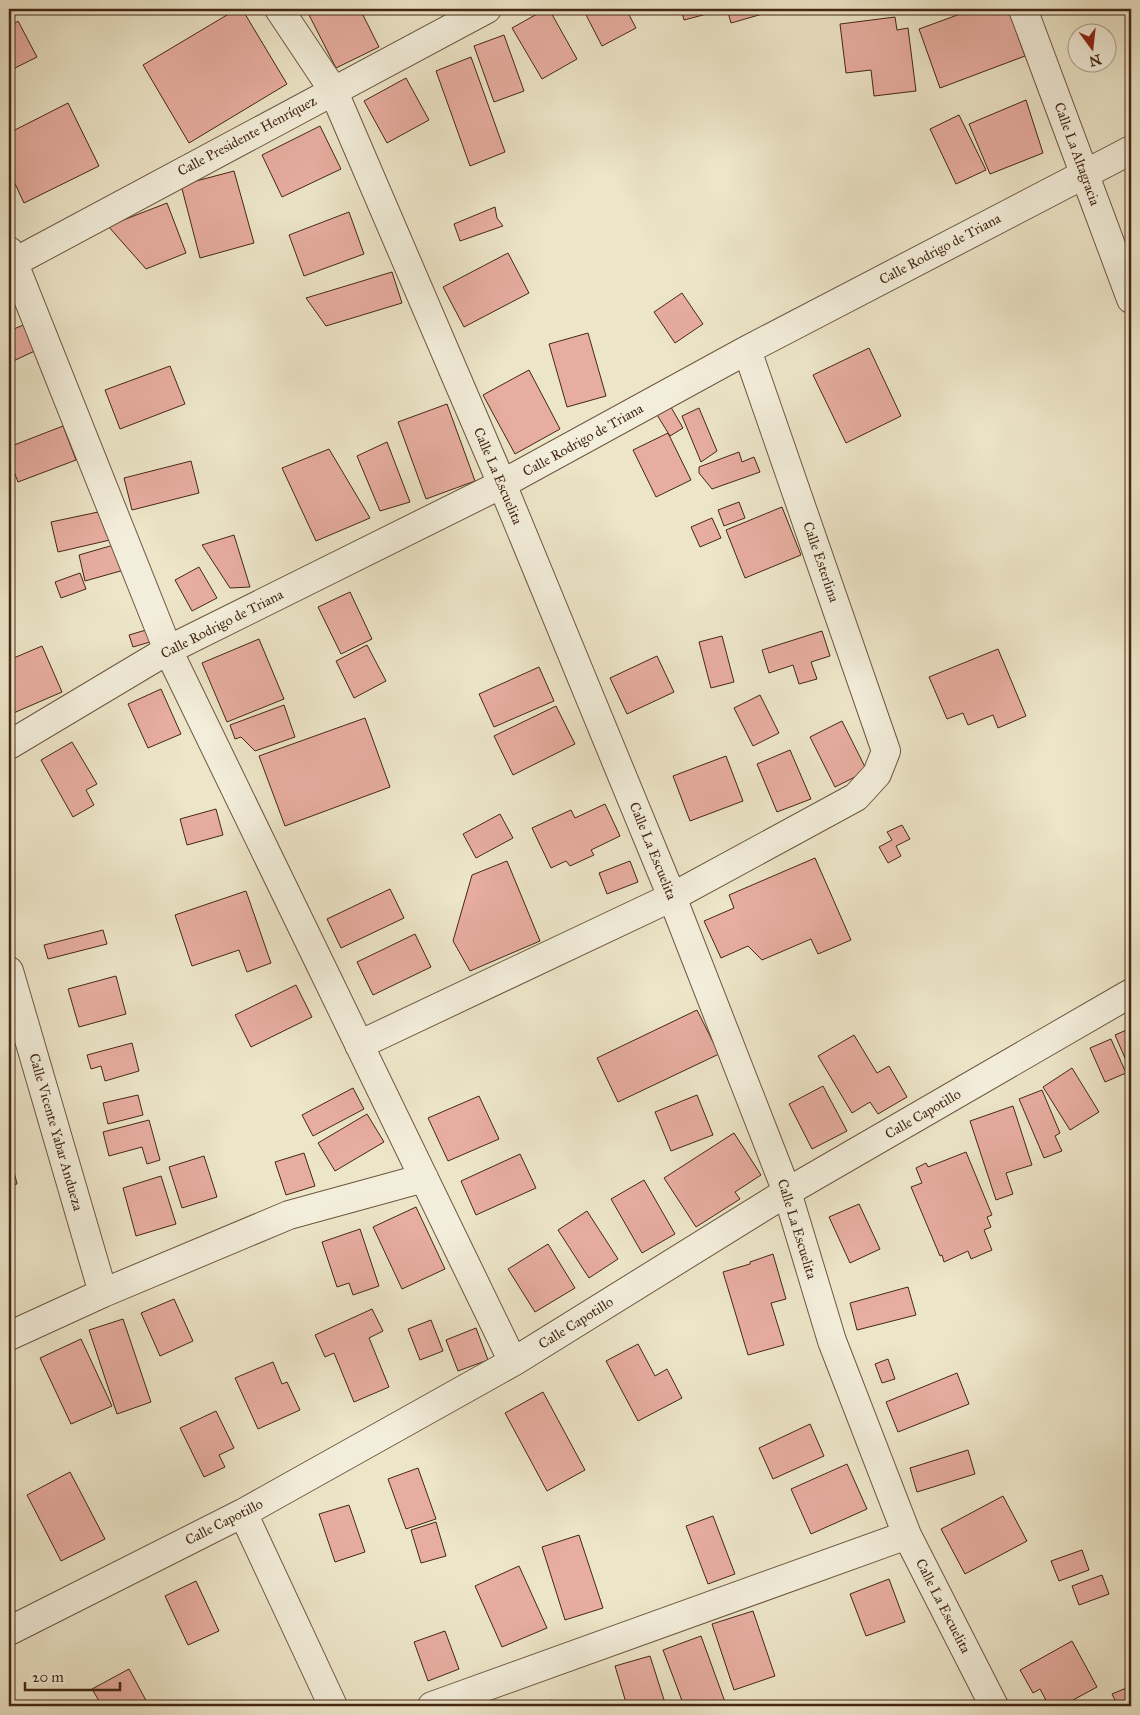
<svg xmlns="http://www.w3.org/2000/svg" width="1140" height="1715" font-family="'IM FELL Great Primer',serif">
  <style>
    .building { fill: #e7ada0; stroke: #442814 }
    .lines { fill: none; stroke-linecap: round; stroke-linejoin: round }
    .minor-casing { stroke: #6e5741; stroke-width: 30 }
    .minor { stroke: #f3eedb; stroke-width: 28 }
    .labels { text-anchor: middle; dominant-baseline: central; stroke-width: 4.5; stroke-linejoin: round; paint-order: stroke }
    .street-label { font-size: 14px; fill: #442814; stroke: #f3eedb }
  </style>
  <rect width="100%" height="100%" fill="#ede5c8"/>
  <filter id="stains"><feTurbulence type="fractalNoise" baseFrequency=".004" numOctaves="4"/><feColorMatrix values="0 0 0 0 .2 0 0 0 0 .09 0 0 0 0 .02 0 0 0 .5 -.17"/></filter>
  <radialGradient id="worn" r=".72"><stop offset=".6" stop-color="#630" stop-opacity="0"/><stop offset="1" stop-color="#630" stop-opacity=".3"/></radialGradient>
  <path class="building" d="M 237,9 L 242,9 L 287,84 L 189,143 L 143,65 Z
    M 306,9 L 360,9 L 379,47 L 336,68 Z
    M 546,9 L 549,9 L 577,59 L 542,79 L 512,28 Z
    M 583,9 L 626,9 L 636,28 L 602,46 Z
    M 681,9 L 722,9 L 722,10 L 684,20 Z
    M 727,9 L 764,9 L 766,13 L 731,23 Z
    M 974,9 L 1008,9 L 1025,56 L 940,88 L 919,29 Z
    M 895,17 L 897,30 L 908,28 L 916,91 L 874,96 L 871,70 L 846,73 L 840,24 Z
    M 18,21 L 37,57 L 9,71 L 9,28 Z
    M 504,35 L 524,91 L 494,102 L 474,46 Z
    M 471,57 L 505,152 L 470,166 L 436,71 Z
    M 406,78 L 429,120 L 387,143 L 364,101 Z
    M 1026,100 L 1043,153 L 990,174 L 969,124 Z
    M 68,103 L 99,166 L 24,203 L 9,171 L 9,133 Z
    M 959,115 L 986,170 L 956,184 L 930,129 Z
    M 320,126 L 341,169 L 282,197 L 262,155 Z
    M 234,171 L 254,243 L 200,258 L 181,185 Z
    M 167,203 L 186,253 L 146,269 L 108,226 Z
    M 495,207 L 497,218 L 503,226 L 460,241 L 454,224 Z
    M 349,212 L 364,254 L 304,276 L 289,235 Z
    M 508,253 L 529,293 L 464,327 L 443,287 Z
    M 392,272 L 402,303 L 326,326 L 306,298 Z
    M 9,284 L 23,304 L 9,309 Z
    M 682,293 L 703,324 L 675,343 L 654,312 Z
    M 28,323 L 39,349 L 9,363 L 9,331 Z
    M 588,333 L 606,396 L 567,407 L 549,344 Z
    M 869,348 L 901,416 L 846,443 L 813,375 Z
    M 170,366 L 185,404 L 120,429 L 105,390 Z
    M 529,370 L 560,429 L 515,454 L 483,395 Z
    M 668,402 L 683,428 L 670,436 L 654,410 Z
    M 447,404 L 475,481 L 426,499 L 398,422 Z
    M 699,408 L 717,451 L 701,462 L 682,416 Z
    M 63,426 L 76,460 L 18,482 L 9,459 L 9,447 Z
    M 668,433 L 691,480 L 656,497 L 633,450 Z
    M 387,442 L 410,502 L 380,511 L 357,456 Z
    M 329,449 L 370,518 L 316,541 L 282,468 Z
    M 739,452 L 742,462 L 754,457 L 760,472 L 712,489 L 699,473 L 699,467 Z
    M 191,461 L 199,493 L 132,510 L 124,478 Z
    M 739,502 L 745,518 L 724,526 L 718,510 Z
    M 782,507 L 801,555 L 745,578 L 726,530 Z
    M 103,511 L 110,540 L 58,552 L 51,522 Z
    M 712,518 L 721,538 L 700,547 L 691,527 Z
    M 234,535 L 250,587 L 230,588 L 202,545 Z
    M 117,544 L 124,570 L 85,581 L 79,555 Z
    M 199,567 L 217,598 L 192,611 L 175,580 Z
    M 80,573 L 86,589 L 61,598 L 55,582 Z
    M 350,592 L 372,639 L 341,654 L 318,607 Z
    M 146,630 L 150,642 L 133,647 L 129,635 Z
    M 822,631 L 830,656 L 811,662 L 817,679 L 799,684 L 793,665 L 769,673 L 762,650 Z
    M 722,636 L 734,682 L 711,688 L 699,642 Z
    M 259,639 L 284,699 L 227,722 L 202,663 Z
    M 367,645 L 386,681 L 354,698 L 336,661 Z
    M 42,646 L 62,692 L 9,715 L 9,660 Z
    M 998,649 L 1026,716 L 998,728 L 993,715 L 968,725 L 963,713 L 947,719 L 929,677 Z
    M 657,656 L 674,692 L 627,714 L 610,678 Z
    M 539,667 L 554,701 L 494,727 L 479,694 Z
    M 161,689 L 181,734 L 148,748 L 128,704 Z
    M 760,695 L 779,733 L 753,746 L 734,708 Z
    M 284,705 L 295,737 L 255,751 L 241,737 L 235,739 L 230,725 Z
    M 556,706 L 575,744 L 513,775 L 494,736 Z
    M 365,718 L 390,787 L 285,826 L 259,756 Z
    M 842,721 L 867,771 L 835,787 L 810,737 Z
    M 72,742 L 97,784 L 86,790 L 94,805 L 73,817 L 41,760 Z
    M 790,750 L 811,799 L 777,812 L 757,764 Z
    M 726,756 L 743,801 L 690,821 L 673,776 Z
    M 605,804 L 620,836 L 591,850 L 594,855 L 570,866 L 566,861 L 551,868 L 532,828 L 571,810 L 575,818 Z
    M 216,809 L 223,835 L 187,845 L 180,819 Z
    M 500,814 L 513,838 L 476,858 L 463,834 Z
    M 902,825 L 910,839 L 896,846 L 901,856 L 888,863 L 879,847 L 892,840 L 887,832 Z
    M 815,858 L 851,940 L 818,954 L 811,939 L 762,960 L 748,946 L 721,958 L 704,921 L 734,908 L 729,895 Z
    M 507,861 L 540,941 L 470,971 L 453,941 L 472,875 Z
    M 630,861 L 638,882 L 607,894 L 599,873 Z
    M 390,889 L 404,918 L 341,948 L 327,919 Z
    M 246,891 L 271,963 L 247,972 L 239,950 L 192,966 L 175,915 Z
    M 103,930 L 107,944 L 48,959 L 44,945 Z
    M 415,934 L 431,967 L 373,995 L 357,962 Z
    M 116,976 L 126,1014 L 79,1027 L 68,989 Z
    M 296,985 L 312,1017 L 251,1047 L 235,1015 Z
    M 697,1010 L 719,1054 L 618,1102 L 597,1058 Z
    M 1131,1028 L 1131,1072 L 1115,1035 Z
    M 854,1035 L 877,1073 L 889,1066 L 907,1097 L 878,1114 L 870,1102 L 852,1113 L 818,1056 Z
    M 1111,1039 L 1126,1073 L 1105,1082 L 1090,1048 Z
    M 132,1043 L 139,1071 L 105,1081 L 101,1066 L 91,1069 L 87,1055 Z
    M 1072,1068 L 1099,1112 L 1070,1130 L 1043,1087 Z
    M 823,1086 L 847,1131 L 812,1149 L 789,1104 Z
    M 353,1088 L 364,1109 L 313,1136 L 302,1115 Z
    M 1042,1090 L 1060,1133 L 1055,1136 L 1062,1151 L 1044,1158 L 1019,1099 Z
    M 138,1095 L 143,1115 L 108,1124 L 103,1103 Z
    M 697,1095 L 713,1135 L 671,1151 L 655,1112 Z
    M 479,1096 L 499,1139 L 448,1161 L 428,1118 Z
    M 1013,1106 L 1032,1165 L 1006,1173 L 1013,1194 L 996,1200 L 970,1121 Z
    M 367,1114 L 384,1142 L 335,1171 L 318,1143 Z
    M 149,1120 L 160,1160 L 147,1164 L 142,1147 L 109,1156 L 103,1132 Z
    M 734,1133 L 761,1175 L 735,1192 L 740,1199 L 696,1227 L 664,1178 Z
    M 9,1150 L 17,1184 L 9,1186 Z
    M 966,1152 L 992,1215 L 987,1217 L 991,1227 L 984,1230 L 992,1250 L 971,1259 L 968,1251 L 944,1262 L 942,1255 L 940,1256 L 911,1187 L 922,1183 L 916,1168 L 926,1163 L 928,1167 Z
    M 304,1153 L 315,1186 L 286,1195 L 275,1162 Z
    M 520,1154 L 536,1188 L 476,1215 L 461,1181 Z
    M 204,1156 L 217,1197 L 182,1208 L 169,1167 Z
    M 161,1176 L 176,1224 L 136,1236 L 123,1188 Z
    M 644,1180 L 675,1234 L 642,1253 L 611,1199 Z
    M 859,1204 L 880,1249 L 850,1263 L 829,1217 Z
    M 416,1207 L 445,1269 L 402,1289 L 373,1227 Z
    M 587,1211 L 618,1259 L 589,1278 L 558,1230 Z
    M 360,1229 L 379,1286 L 353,1295 L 349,1283 L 337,1287 L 322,1242 Z
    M 548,1244 L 575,1288 L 535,1312 L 508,1269 Z
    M 773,1254 L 786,1299 L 771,1303 L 784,1345 L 748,1355 L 723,1272 L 750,1264 L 750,1262 Z
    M 908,1287 L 916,1315 L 857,1330 L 850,1303 Z
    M 174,1299 L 193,1341 L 160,1356 L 141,1313 Z
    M 372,1309 L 383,1331 L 369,1338 L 389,1387 L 354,1402 L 334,1353 L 325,1357 L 315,1335 Z
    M 123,1319 L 151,1402 L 117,1414 L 89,1330 Z
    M 431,1320 L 443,1351 L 420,1360 L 408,1329 Z
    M 476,1328 L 488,1360 L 458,1371 L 446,1340 Z
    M 81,1339 L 112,1406 L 71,1424 L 40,1358 Z
    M 638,1344 L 655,1376 L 667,1369 L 682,1398 L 638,1421 L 606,1361 Z
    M 888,1359 L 895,1379 L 882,1383 L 875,1364 Z
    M 273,1362 L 282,1384 L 287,1382 L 300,1410 L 258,1429 L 235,1378 Z
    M 957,1373 L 969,1404 L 898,1432 L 886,1402 Z
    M 543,1392 L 585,1470 L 547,1491 L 505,1413 Z
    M 216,1411 L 234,1448 L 219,1455 L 225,1467 L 204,1477 L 180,1428 Z
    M 810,1424 L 824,1456 L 773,1479 L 759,1448 Z
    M 968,1450 L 975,1474 L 917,1492 L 910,1468 Z
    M 847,1464 L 867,1509 L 811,1534 L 791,1489 Z
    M 418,1468 L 436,1519 L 406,1529 L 388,1479 Z
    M 70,1472 L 105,1539 L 61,1561 L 27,1495 Z
    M 1003,1496 L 1027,1541 L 965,1574 L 941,1529 Z
    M 349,1505 L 365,1552 L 335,1562 L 319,1514 Z
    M 713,1516 L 735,1574 L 708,1584 L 686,1526 Z
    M 436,1522 L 446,1556 L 421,1563 L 411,1530 Z
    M 579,1535 L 603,1608 L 565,1620 L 542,1547 Z
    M 1082,1550 L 1089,1570 L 1059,1581 L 1051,1561 Z
    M 519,1566 L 547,1628 L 502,1647 L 475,1586 Z
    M 1102,1575 L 1109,1594 L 1079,1605 L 1072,1586 Z
    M 889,1579 L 905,1622 L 866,1636 L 850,1594 Z
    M 196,1581 L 219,1631 L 188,1645 L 165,1596 Z
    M 753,1611 L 775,1676 L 734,1690 L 712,1624 Z
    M 445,1631 L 459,1669 L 428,1681 L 414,1642 Z
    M 701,1636 L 725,1702 L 713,1706 L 684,1706 L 663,1650 Z
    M 1072,1641 L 1097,1687 L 1062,1706 L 1049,1706 L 1040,1689 L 1033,1693 L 1020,1670 Z
    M 650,1656 L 666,1706 L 627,1706 L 615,1666 Z
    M 129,1669 L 149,1706 L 102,1706 L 92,1689 Z
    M 1131,1686 L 1131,1706 L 1118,1706 L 1112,1694 Z
    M 552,1700 L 554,1706 L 533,1706 Z"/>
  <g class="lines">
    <defs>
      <path id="minor" d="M 279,9 L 333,90 L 502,484 L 672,897 L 787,1192 L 832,1341 L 907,1535 L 994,1706
        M 1023,9 L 1131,299
        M 9,251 L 168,650 L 513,1362
        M 9,265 L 487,9
        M 9,745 L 168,650 L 502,484 L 747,350 L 1131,150
        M 9,971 L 103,1293
        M 359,1045 L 672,897 L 856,797 L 877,774 L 886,751 L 747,350
        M 9,1336 L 103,1293 L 289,1215 L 424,1178
        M 243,1513 L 333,1706
        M 9,1631 L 243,1513 L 513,1362 L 787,1192 L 1131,993
        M 432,1706 L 907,1535"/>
    </defs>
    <use href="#minor" class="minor-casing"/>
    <use href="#minor" class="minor"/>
  </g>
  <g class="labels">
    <g class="street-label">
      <text transform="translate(247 136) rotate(-28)">Calle Presidente Henríquez</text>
      <text transform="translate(1077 154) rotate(70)">Calle La Altagracia</text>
      <text transform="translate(940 249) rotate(-28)">Calle Rodrigo de Triana</text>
      <text transform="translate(583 440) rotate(-29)">Calle Rodrigo de Triana</text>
      <text transform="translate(498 476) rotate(67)">Calle La Escuelita</text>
      <text transform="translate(821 562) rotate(71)">Calle Esterlina</text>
      <text transform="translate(222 624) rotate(-27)">Calle Rodrigo de Triana</text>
      <text transform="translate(653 851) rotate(68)">Calle La Escuelita</text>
      <text transform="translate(923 1114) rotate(-30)">Calle Capotillo</text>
      <text transform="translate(56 1132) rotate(74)">Calle Vicente Yabar Andueza</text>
      <text transform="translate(797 1229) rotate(73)">Calle La Escuelita</text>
      <text transform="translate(576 1323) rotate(-32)">Calle Capotillo</text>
      <text transform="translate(224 1522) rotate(-27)">Calle Capotillo</text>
      <text transform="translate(943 1606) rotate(63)">Calle La Escuelita</text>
    </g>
  </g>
  <rect width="1140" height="1715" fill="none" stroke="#ede5c8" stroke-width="30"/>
  <rect x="10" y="10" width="1120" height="1695" fill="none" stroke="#442814" stroke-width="2.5"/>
  <rect x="15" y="15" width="1110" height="1685" fill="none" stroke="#442814"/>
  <g transform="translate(1092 48) rotate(165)"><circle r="24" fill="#f3eedb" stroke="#ad9f8b"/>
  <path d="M0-4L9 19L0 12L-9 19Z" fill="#8f2418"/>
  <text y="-8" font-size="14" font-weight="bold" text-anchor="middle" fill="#442814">N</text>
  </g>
  <path d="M25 1682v8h95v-8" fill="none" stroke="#442814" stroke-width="2.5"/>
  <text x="32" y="1682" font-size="15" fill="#442814" stroke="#f3eedb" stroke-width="4" paint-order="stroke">20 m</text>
  <rect width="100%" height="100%" filter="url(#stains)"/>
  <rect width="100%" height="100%" fill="url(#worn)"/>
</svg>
